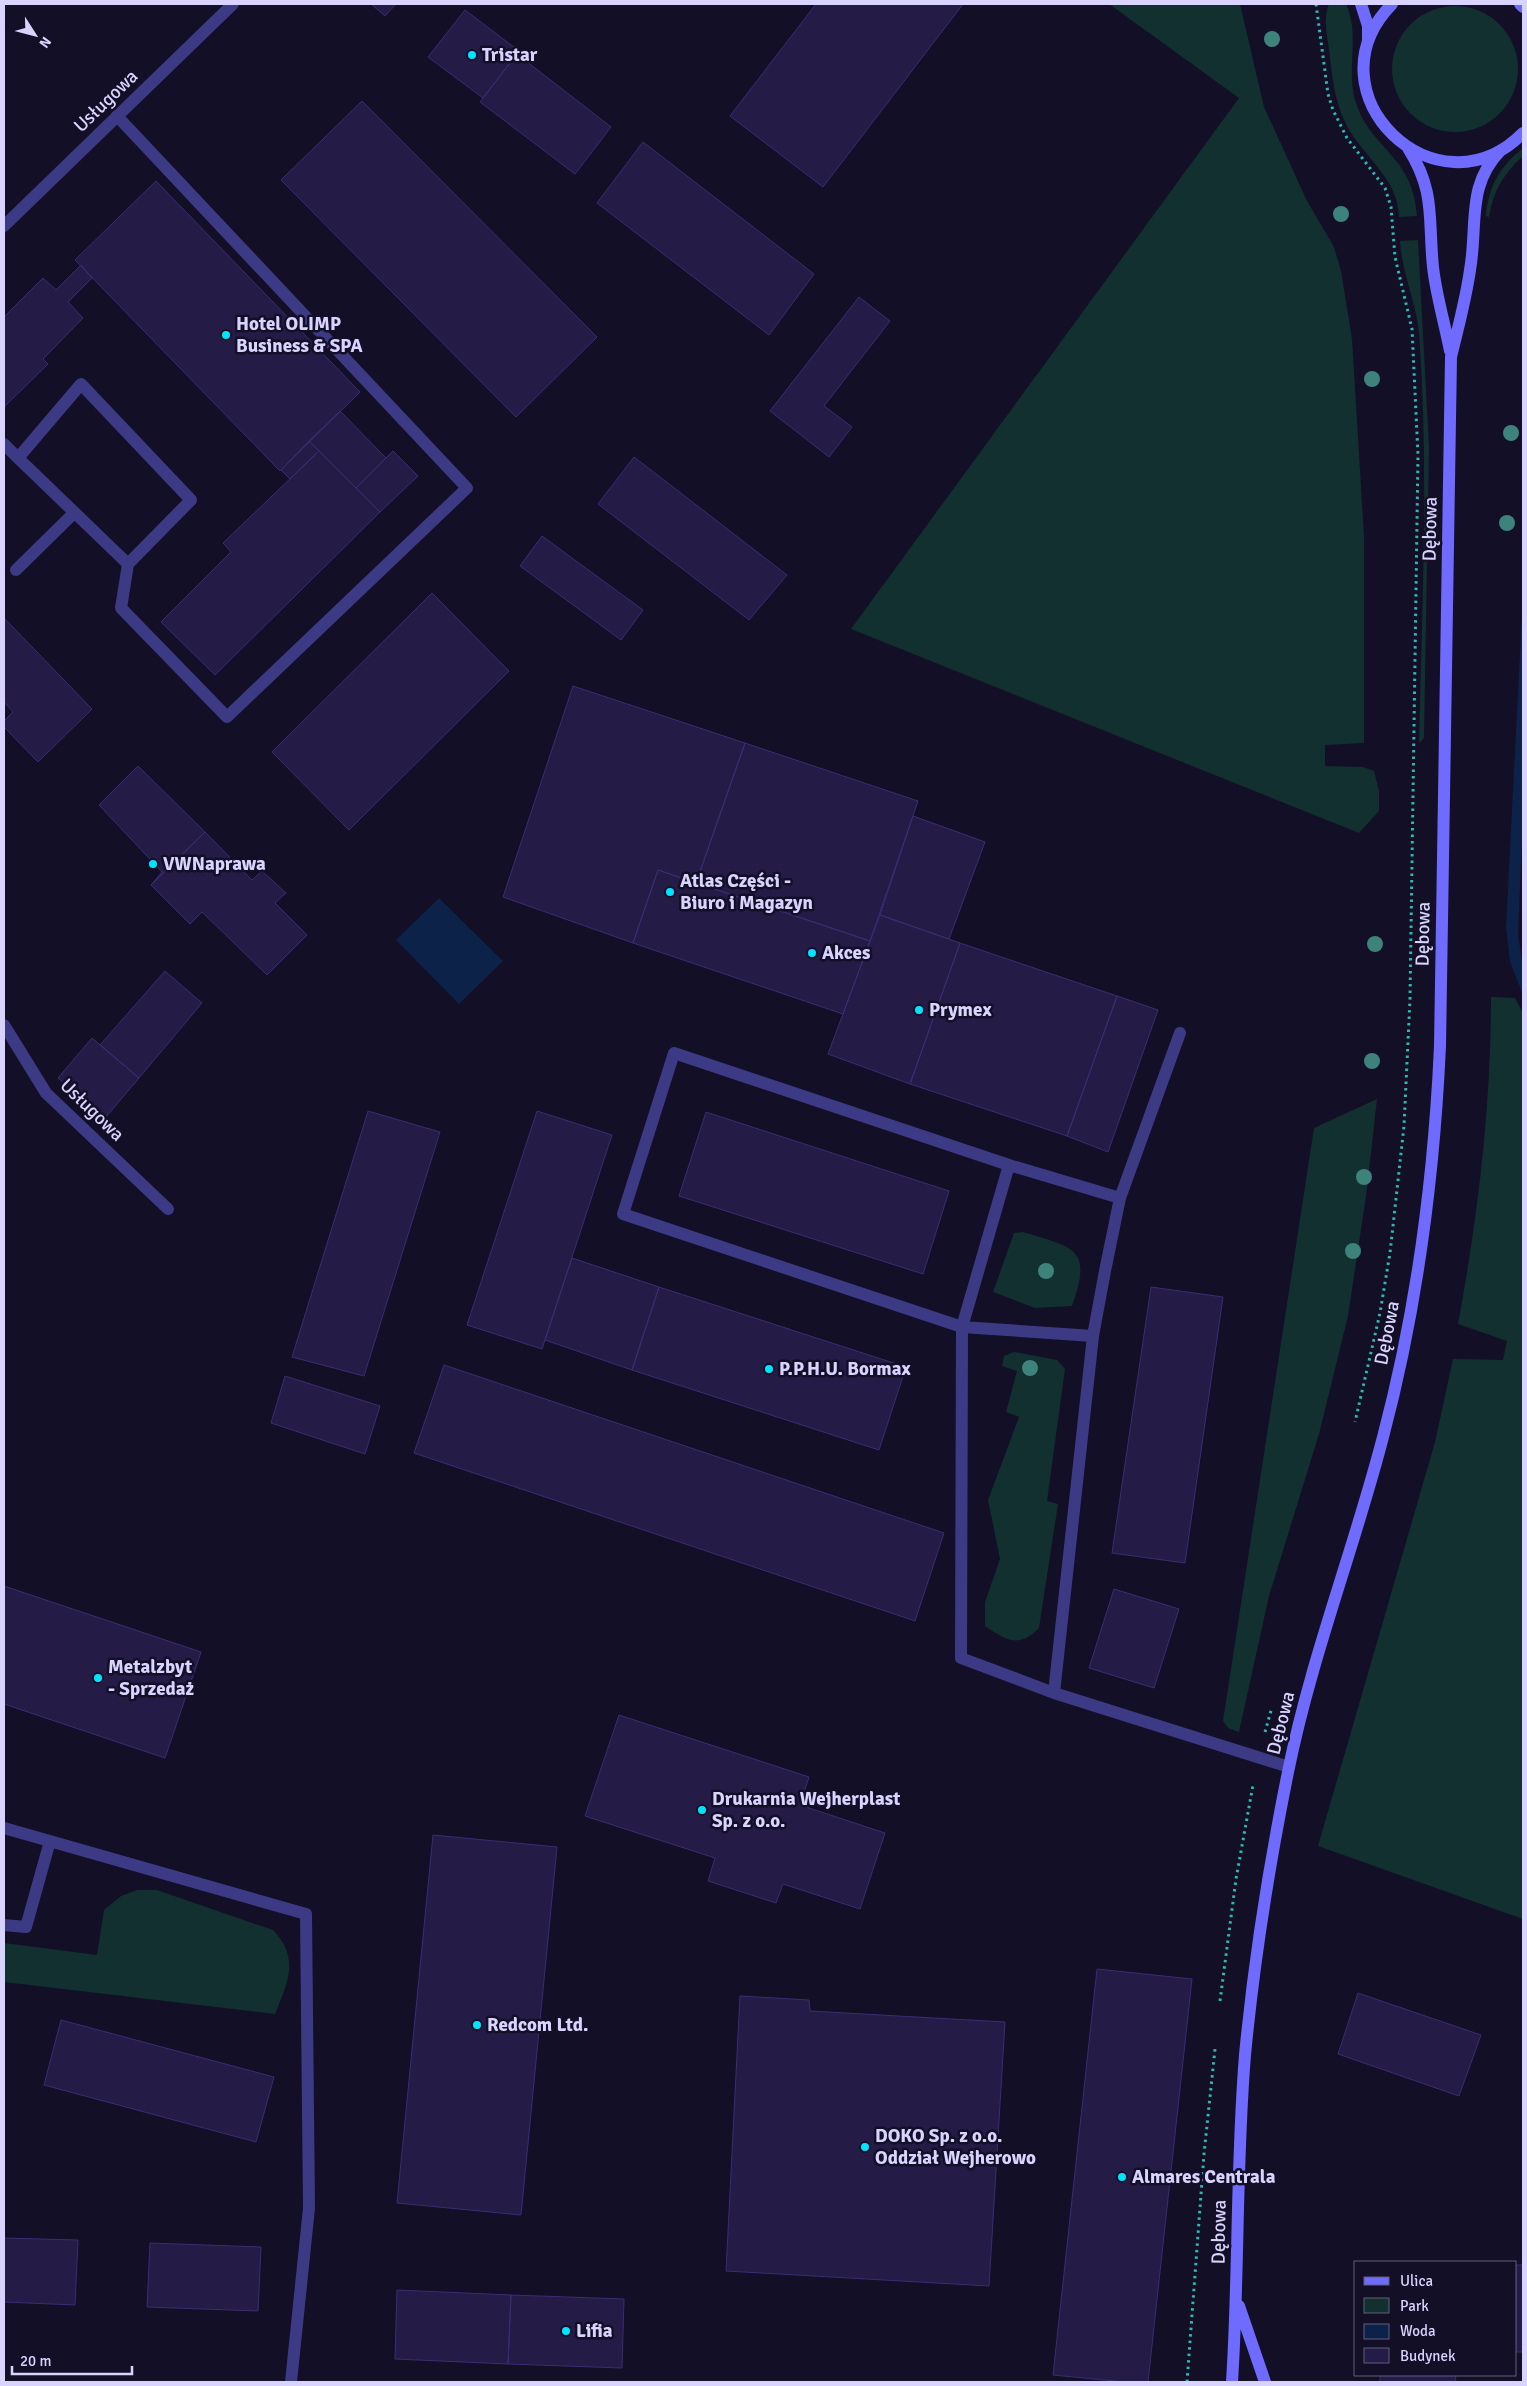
<svg xmlns="http://www.w3.org/2000/svg" width="1527" height="2386" font-family="Signika,sans-serif">
  <style>
    .green { fill: #12302f }
    .water { fill: #0c2248 }
    .building { fill: #241b47; stroke: #3b2d73 }
    .lines { fill: none; stroke-linecap: round; stroke-linejoin: round }
    .path { stroke: #2fb8b0; stroke-width: 3; stroke-dasharray: 2.5 4; stroke-linecap: butt }
    .service { stroke: #3d3a85; stroke-width: 12 }
    .minor { stroke: #3d3a85; stroke-width: 12 }
    .secondary { stroke: #6f6bff; stroke-width: 12 }
    .tree { fill: #3d827b }
    .poi-dot { fill: #00e5ff; stroke: #130f26; stroke-width: 2 }
    .labels { text-anchor: middle; dominant-baseline: central; stroke-width: 5; stroke-linejoin: round; paint-order: stroke }
    .poi-label { font-size: 19px; font-weight: bold; fill: #d9d4ff; stroke: #130f26; text-anchor: start }
    .street-label { font-size: 19px; fill: #d9d4ff; stroke: #130f26 }
  </style>
  <rect width="100%" height="100%" fill="#130f26"/>
  <path class="green" d="M 1109,4 L 1240,4 L 1264,107 L 1307,201 L 1334,247 L 1341,271 L 1352,339 L 1364,536 L 1364,743 L 1325,745 L 1325,766 L 1363,767 L 1374,771 L 1379,791 L 1379,811 L 1359,833 L 851,629 L 1239,98 Z
    M 1329,4 L 1346,4 C 1361,36 1345,69 1356,103 C 1372,151 1413,155 1417,216 L 1399,217 C 1399,179 1362,156 1346,124 C 1334,101 1332,75 1329,49 C 1327,35 1323,18 1329,4 Z
    M1392 69a63 63 0 1 1 126 0a63 63 0 1 1-126 0Z
    M 1523,148 L 1523,156 C 1504,173 1493,191 1489,217 L 1486,216 C 1488,187 1500,166 1523,148 Z
    M 1418,240 L 1429,447 L 1424,738 L 1419,743 C 1422,606 1429,469 1419,333 C 1416,302 1402,273 1400,241 Z
    M 1491,997 L 1515,998 L 1523,1013 L 1523,1919 L 1318,1846 L 1435,1442 L 1453,1359 L 1503,1360 L 1507,1341 L 1458,1324 C 1478,1216 1491,1107 1491,997 Z
    M 1377,1099 L 1367,1189 L 1348,1316 L 1319,1434 L 1269,1596 L 1239,1732 L 1228,1728 L 1223,1721 L 1314,1128 Z
    M 1023,1232 C 1074,1248 1093,1247 1072,1306 L 1035,1308 L 993,1292 L 1014,1233 Z
    M 1014,1352 L 1057,1360 L 1065,1369 L 1047,1501 L 1058,1504 L 1039,1628 C 1018,1649 1006,1640 985,1626 L 985,1602 L 1000,1559 L 988,1500 L 1019,1417 L 1006,1412 L 1017,1371 L 1002,1366 L 1004,1356 Z
    M 137,1890 L 157,1890 L 273,1930 C 300,1958 288,1982 275,2014 L 4,1982 L 4,1943 L 97,1955 L 104,1910 L 121,1896 Z"/>
  <path class="water" d="M 1523,594 L 1523,816 L 1518,935 L 1523,966 L 1523,995 L 1510,962 L 1506,927 Z
    M 439,898 L 503,961 L 459,1004 L 396,940 Z"/>
  <path class="building" d="M 371,4 L 396,4 L 385,16 Z
    M 816,4 L 963,4 L 823,187 L 730,116 Z
    M 465,10 L 519,51 L 483,98 L 428,57 Z
    M 517,54 L 611,127 L 575,174 L 480,102 Z
    M 362,101 L 597,337 L 516,417 L 281,180 Z
    M 643,142 L 814,274 L 769,335 L 597,203 Z
    M 156,181 L 360,392 L 280,471 L 75,260 Z
    M 81,265 L 92,278 L 68,302 L 83,318 L 43,359 L 48,364 L 4,407 L 4,317 L 43,278 L 56,290 Z
    M 859,297 L 890,321 L 824,406 L 852,427 L 829,457 L 770,411 Z
    M 340,411 L 386,458 L 356,488 L 309,441 Z
    M 309,441 L 319,451 L 290,479 L 281,470 Z
    M 319,451 L 380,512 L 215,675 L 161,622 L 231,552 L 223,543 Z
    M 393,451 L 418,476 L 380,512 L 356,488 Z
    M 634,457 L 787,575 L 749,620 L 598,504 Z
    M 542,536 L 643,610 L 621,640 L 520,566 Z
    M 432,593 L 509,671 L 349,830 L 272,752 Z
    M 4,618 L 92,709 L 38,762 L 4,727 L 4,721 L 13,712 L 4,702 Z
    M 573,686 L 745,743 L 696,883 L 658,870 L 633,943 L 503,897 Z
    M 745,743 L 918,801 L 870,941 L 696,883 Z
    M 138,766 L 205,832 L 151,885 L 162,872 L 99,805 Z
    M 913,816 L 985,842 L 949,939 L 880,915 Z
    M 205,832 L 252,880 L 262,871 L 286,893 L 275,903 L 307,935 L 267,975 L 202,912 L 190,924 L 151,885 Z
    M 658,870 L 870,941 L 843,1014 L 633,943 Z
    M 880,915 L 960,943 L 910,1084 L 828,1054 Z
    M 960,943 L 1117,996 L 1067,1136 L 910,1084 Z
    M 165,971 L 202,1003 L 139,1078 L 100,1045 Z
    M 1117,996 L 1158,1010 L 1108,1152 L 1067,1136 Z
    M 92,1038 L 139,1078 L 105,1118 L 58,1078 Z
    M 368,1111 L 440,1132 L 364,1376 L 292,1357 Z
    M 537,1111 L 612,1135 L 542,1349 L 467,1325 Z
    M 706,1112 L 949,1191 L 923,1274 L 679,1196 Z
    M 572,1258 L 659,1287 L 632,1370 L 545,1340 Z
    M 659,1287 L 906,1367 L 879,1450 L 632,1370 Z
    M 1151,1287 L 1223,1297 L 1185,1563 L 1112,1553 Z
    M 444,1365 L 944,1533 L 915,1621 L 414,1453 Z
    M 285,1376 L 380,1406 L 365,1454 L 271,1423 Z
    M 4,1586 L 201,1652 L 165,1758 L 4,1704 Z
    M 1114,1589 L 1179,1609 L 1154,1688 L 1089,1668 Z
    M 619,1715 L 809,1777 L 800,1805 L 885,1833 L 860,1909 L 783,1884 L 776,1903 L 708,1881 L 715,1858 L 585,1816 Z
    M 433,1835 L 557,1847 L 521,2215 L 397,2203 Z
    M 1097,1969 L 1192,1979 L 1148,2382 L 1125,2382 L 1053,2375 Z
    M 1358,1993 L 1481,2035 L 1459,2096 L 1338,2054 Z
    M 740,1996 L 809,2000 L 810,2011 L 1005,2022 L 989,2286 L 726,2271 Z
    M 61,2020 L 274,2077 L 256,2142 L 44,2085 Z
    M 4,2238 L 78,2240 L 75,2305 L 4,2302 Z
    M 150,2243 L 261,2247 L 258,2311 L 147,2307 Z
    M 1516,2265 L 1523,2265 L 1523,2352 L 1516,2352 Z
    M 397,2290 L 511,2295 L 508,2364 L 395,2359 Z
    M 511,2295 L 624,2299 L 622,2368 L 508,2364 Z
    M 1380,2375 L 1456,2375 L 1455,2382 L 1380,2382 Z"/>
  <g class="lines">
    <path class="path" d="M 1316,4 L 1328,94 L 1333,110 L 1347,138 L 1385,188 L 1391,207 L 1395,257 L 1412,329 L 1418,455 L 1410,999 L 1404,1126 L 1390,1253 L 1380,1313 L 1355,1422
      M 1265,1732 L 1272,1707
      M 1220,2001 L 1236,1879 L 1253,1785
      M 1187,2382 L 1204,2154 L 1215,2049"/>
    <path class="service" d="M 117,116 L 467,488 L 227,717 L 121,608 L 128,564 L 191,500 L 81,384 L 18,458 L 128,564
      M 4,444 L 18,458
      M 16,570 L 74,513
      M 1180,1033 L 1120,1198 L 1105,1271 L 1093,1336 L 1054,1693 L 1289,1767
      M 1009,1165 L 962,1327 L 961,1658 L 1054,1693
      M 1093,1336 L 962,1327 L 623,1214 L 674,1053 L 1009,1165 L 1120,1198
      M 4,1828 L 306,1914 L 309,2208 L 291,2382
      M 4,1925 L 26,1927 L 50,1841"/>
    <path class="minor" d="M 4,226 L 233,4
      M 4,1025 L 46,1093 L 168,1209"/>
    <path class="secondary" d="M 1361,4 L 1368,26 L 1368,40
      M 1392,4 C 1305,93 1437,220 1523,133
      M 1520,4 L 1523,7
      M 1408,148 C 1436,192 1428,219 1433,267 C 1436,295 1445,324 1450,351
      M 1239,2306 L 1265,2382
      M 1232,2382 C 1239,2273 1236,2164 1245,2055 C 1254,1960 1269,1866 1288,1772 C 1311,1658 1354,1549 1383,1437 C 1417,1309 1434,1178 1440,1046 L 1451,357 C 1458,328 1466,299 1470,270 C 1478,225 1466,185 1501,150"/>
  </g>
  <g class="tree">
    <circle cx="1272" cy="39" r="8"/>
    <circle cx="1341" cy="214" r="8"/>
    <circle cx="1372" cy="379" r="8"/>
    <circle cx="1511" cy="433" r="8"/>
    <circle cx="1507" cy="523" r="8"/>
    <circle cx="1375" cy="944" r="8"/>
    <circle cx="1372" cy="1061" r="8"/>
    <circle cx="1364" cy="1177" r="8"/>
    <circle cx="1353" cy="1251" r="8"/>
    <circle cx="1046" cy="1271" r="8"/>
    <circle cx="1030" cy="1368" r="8"/>
  </g>
  <g class="poi-dot">
    <circle cx="472" cy="55" r="5"/>
    <circle cx="226" cy="335" r="5"/>
    <circle cx="153" cy="864" r="5"/>
    <circle cx="670" cy="892" r="5"/>
    <circle cx="812" cy="953" r="5"/>
    <circle cx="919" cy="1010" r="5"/>
    <circle cx="769" cy="1369" r="5"/>
    <circle cx="98" cy="1678" r="5"/>
    <circle cx="702" cy="1810" r="5"/>
    <circle cx="477" cy="2025" r="5"/>
    <circle cx="865" cy="2147" r="5"/>
    <circle cx="1122" cy="2177" r="5"/>
    <circle cx="566" cy="2331" r="5"/>
  </g>
  <g class="labels">
    <g class="poi-label">
      <text x="482" y="55">Tristar</text>
      <text x="236" y="324">Hotel OLIMP<tspan x="236" dy="22">Business &amp; SPA</tspan></text>
      <text x="163" y="864">VWNaprawa</text>
      <text x="680" y="881">Atlas Części -<tspan x="680" dy="22">Biuro i Magazyn</tspan></text>
      <text x="822" y="953">Akces</text>
      <text x="929" y="1010">Prymex</text>
      <text x="779" y="1369">P.P.H.U. Bormax</text>
      <text x="108" y="1667">Metalzbyt<tspan x="108" dy="22">- Sprzedaż</tspan></text>
      <text x="712" y="1799">Drukarnia Wejherplast<tspan x="712" dy="22">Sp. z o.o.</tspan></text>
      <text x="487" y="2025">Redcom Ltd.</text>
      <text x="875" y="2136">DOKO Sp. z o.o.<tspan x="875" dy="22">Oddział Wejherowo</tspan></text>
      <text x="1132" y="2177">Almares Centrala</text>
      <text x="576" y="2331">Lifia</text>
    </g>
    <g class="street-label">
      <text transform="translate(106 101) rotate(-44)">Usługowa</text>
      <text transform="translate(1430 529) rotate(-89)">Dębowa</text>
      <text transform="translate(1423 934) rotate(-89)">Dębowa</text>
      <text transform="translate(92 1110) rotate(44)">Usługowa</text>
      <text transform="translate(1387 1333) rotate(-79)">Dębowa</text>
      <text transform="translate(1281 1723) rotate(-76)">Dębowa</text>
      <text transform="translate(1219 2232) rotate(-89)">Dębowa</text>
    </g>
  </g>
  <rect width="1527" height="2386" fill="none" stroke="#d9d4ff" stroke-width="10"/>
  <rect x="1354" y="2261" width="162" height="115" fill="#130f26" stroke="#625e7d"/>
  <rect x="1364" y="2277" width="25" height="8" fill="#6f6bff" stroke="#625e7d"/>
  <text x="1400" y="2286" font-size="15" fill="#d9d4ff">Ulica</text>
  <rect x="1364" y="2298" width="25" height="15" fill="#12302f" stroke="#625e7d"/>
  <text x="1400" y="2311" font-size="15" fill="#d9d4ff">Park</text>
  <rect x="1364" y="2324" width="25" height="15" fill="#0c2248" stroke="#625e7d"/>
  <text x="1400" y="2336" font-size="15" fill="#d9d4ff">Woda</text>
  <rect x="1364" y="2348" width="25" height="15" fill="#241b47" stroke="#625e7d"/>
  <text x="1400" y="2361" font-size="15" fill="#d9d4ff">Budynek</text>
  <g transform="translate(35 35) rotate(126)" stroke="#130f26" stroke-width="4" paint-order="stroke">
  <path d="M0-4L9 19L0 12L-9 19Z" fill="#d9d4ff"/>
  <text y="-8" font-size="14" font-weight="bold" text-anchor="middle" fill="#d9d4ff">N</text>
  </g>
  <path d="M12 2366v8h120v-8" fill="none" stroke="#d9d4ff" stroke-width="2.5"/>
  <text x="20" y="2366" font-size="15" fill="#d9d4ff" stroke="#130f26" stroke-width="4" paint-order="stroke">20 m</text>
</svg>
